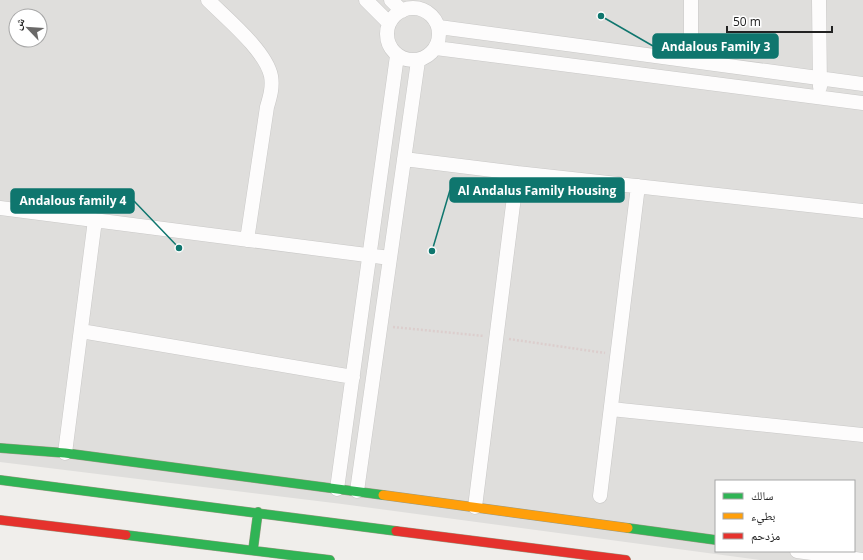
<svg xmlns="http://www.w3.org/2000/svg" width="863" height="560" font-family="'Open Sans','Noto Naskh Arabic',sans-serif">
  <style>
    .residential { fill: #dfdedc; fill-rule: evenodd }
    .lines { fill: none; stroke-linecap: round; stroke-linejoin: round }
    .street-casing { stroke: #c9c8c7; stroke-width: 15 }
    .fast-casing { stroke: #999a82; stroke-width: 10 }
    .slow-casing { stroke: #999a82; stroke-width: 10 }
    .jam-casing { stroke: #999a82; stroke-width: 10 }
    .path { stroke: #dccecd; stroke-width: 2.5; stroke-dasharray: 2 2; stroke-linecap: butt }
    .street { stroke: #fdfcfc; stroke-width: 14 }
    .fast { stroke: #30b455; stroke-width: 9 }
    .slow { stroke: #ff9f0a; stroke-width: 9 }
    .jam { stroke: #e5322d; stroke-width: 9 }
    .leader { fill: none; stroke: #0f766e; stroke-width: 1.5 }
    .callout-dot { fill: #0f766e; stroke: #fff; stroke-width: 1.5 }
    .callout { fill: #0f766e; stroke: #0f766e; stroke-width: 1.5 }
    .callout-label { font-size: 12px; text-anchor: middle; font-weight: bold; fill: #fff }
  </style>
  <rect width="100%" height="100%" fill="#f0eeeb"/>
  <path class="residential" d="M 0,0 L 863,0 L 863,560 L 760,560 L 342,504 L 0,462 ZM 16,16 L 40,16 L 40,40 L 16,40 ZM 716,481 L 854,481 L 854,551 L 716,551 Z"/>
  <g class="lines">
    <defs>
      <path id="street" d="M 208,0 C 227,19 266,51 271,76 C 273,87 270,97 267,107 L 247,240
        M 366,0 L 389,23
        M 391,0 L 402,11
        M 691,0 L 691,61
        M 819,0 L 820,87
        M387 34a26 26 0 1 1 52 0a26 26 0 1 1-52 0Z
        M 439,27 L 863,84
        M 436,48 L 863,103
        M 404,159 L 517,173 L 863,211
        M 0,208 L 390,258
        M 81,331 L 353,377
        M 611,409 L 863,435
        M 65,453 L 95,220
        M 337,489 L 397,56
        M 357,491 L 418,61
        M 600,496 L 638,186
        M 475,507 L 517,173
        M 797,551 L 863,560"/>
      <path id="fast" d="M 0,448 L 65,453 L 383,495
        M 0,480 L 396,531
        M 628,528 L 716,540
        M 126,535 L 330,560
        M 253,550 L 258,512"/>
      <path id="slow" d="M 383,495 L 628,528"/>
      <path id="jam" d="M 0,520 L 126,535
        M 396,531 L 626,560"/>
    </defs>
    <use href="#street" class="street-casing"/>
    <use href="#fast" class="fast-casing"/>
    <use href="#slow" class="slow-casing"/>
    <use href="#jam" class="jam-casing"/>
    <path class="path" d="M 393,327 L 484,336
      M 509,339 L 605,353"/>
    <use href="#street" class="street"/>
    <use href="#fast" class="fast"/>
    <use href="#slow" class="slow"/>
    <use href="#jam" class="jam"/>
  </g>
  <path class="leader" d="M601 16L653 46M432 251L450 190M179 248L134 201"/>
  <g class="callout-dot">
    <circle cx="601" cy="16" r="4"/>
    <circle cx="432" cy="251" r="4"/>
    <circle cx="179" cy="248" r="4"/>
  </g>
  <g class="callout">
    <rect x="653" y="34" width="125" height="24" rx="4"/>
    <rect x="450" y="178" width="174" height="24" rx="4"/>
    <rect x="11" y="189" width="123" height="24" rx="4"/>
  </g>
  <g class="callout-label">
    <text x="716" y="51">Andalous Family 3</text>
    <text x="537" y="195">Al Andalus Family Housing</text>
    <text x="73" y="205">Andalous family 4</text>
  </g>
  <rect x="715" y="480" width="140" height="72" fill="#ffffff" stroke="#a7a7a7"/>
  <rect x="723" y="493" width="20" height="6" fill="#30b455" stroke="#a7a7a7"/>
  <text x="751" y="500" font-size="12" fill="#222222">سالك</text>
  <rect x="723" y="513" width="20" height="6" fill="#ff9f0a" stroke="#a7a7a7"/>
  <text x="751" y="520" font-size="12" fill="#222222">بطيء</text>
  <rect x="723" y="533" width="20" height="6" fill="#e5322d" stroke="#a7a7a7"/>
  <text x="751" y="540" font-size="12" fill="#222222">مزدحم</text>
  <g transform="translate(28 28) rotate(295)"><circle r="19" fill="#ffffff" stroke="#a7a7a7"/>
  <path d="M0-3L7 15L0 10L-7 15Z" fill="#6a6968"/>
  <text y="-6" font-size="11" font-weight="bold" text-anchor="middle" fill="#222222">ش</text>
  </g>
  <path d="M727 26v6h105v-6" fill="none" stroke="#222222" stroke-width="2"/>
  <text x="733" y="26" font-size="12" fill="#222222" stroke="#ffffff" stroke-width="3" paint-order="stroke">50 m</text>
</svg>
